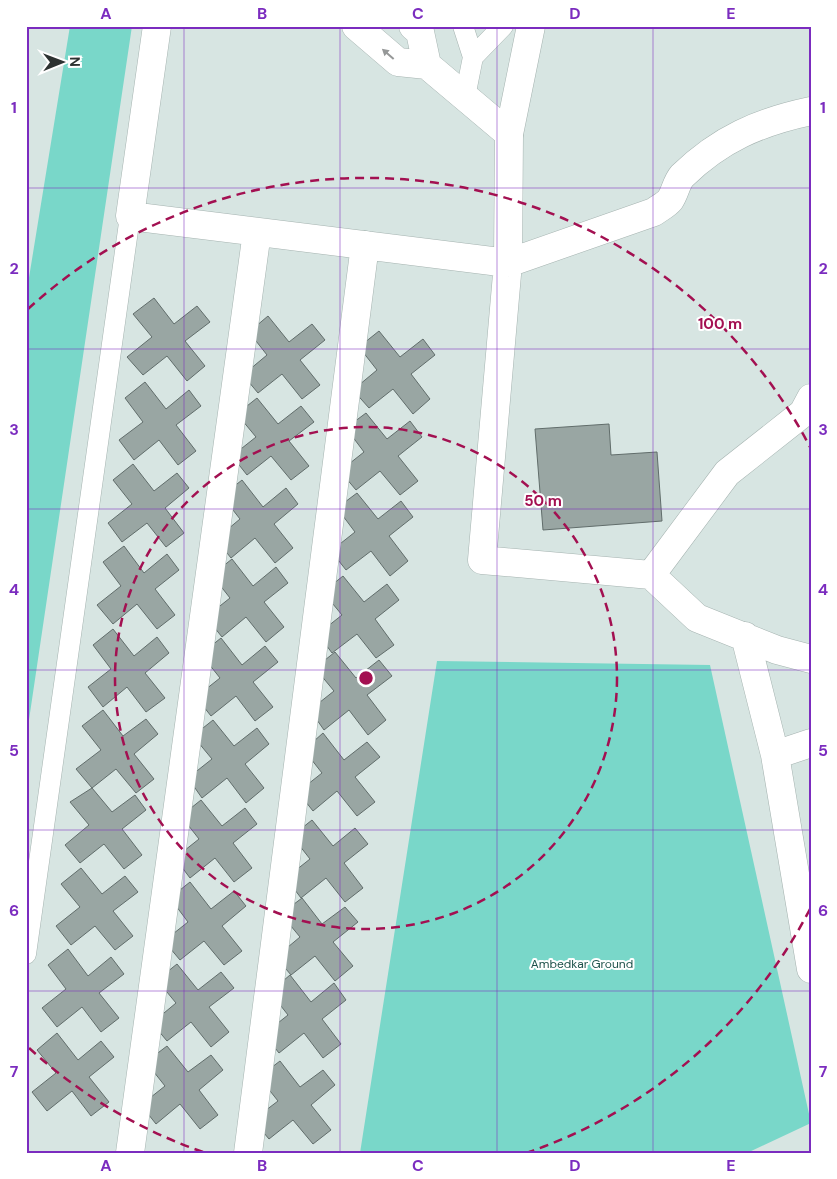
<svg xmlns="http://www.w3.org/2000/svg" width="837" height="1179" font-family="'DM Sans',sans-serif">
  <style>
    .green { fill: #79d7c9 }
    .building { fill: #99a6a3; stroke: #616d6b }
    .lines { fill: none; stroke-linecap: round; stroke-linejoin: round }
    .service-casing { stroke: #a5b3b0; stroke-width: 21 }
    .minor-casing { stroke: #a5b3b0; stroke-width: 29 }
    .tertiary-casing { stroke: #a5b3b0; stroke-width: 29 }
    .service { stroke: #fff; stroke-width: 20 }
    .minor { stroke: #fff; stroke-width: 28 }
    .tertiary { stroke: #fff; stroke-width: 28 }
    .oneway { fill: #969898 }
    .grid { fill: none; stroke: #7b2cbf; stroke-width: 1; stroke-opacity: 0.55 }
    .ring { fill: none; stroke: #a31051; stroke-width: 2.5; stroke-dasharray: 9 6 }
    .labels { text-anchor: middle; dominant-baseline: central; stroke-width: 4; stroke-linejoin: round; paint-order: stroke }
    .park-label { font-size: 12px; fill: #1e524b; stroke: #fff }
    .centre { fill: #a31051; stroke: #fff; stroke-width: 2.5 }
    .ring-label { font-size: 15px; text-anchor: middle; font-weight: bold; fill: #a31051; stroke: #fff; stroke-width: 4; stroke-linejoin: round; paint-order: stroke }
    .neatline { fill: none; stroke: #7b2cbf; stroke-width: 2 }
    .grid-label { font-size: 16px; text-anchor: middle; font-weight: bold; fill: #7b2cbf }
  </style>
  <rect width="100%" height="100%" fill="#d7e5e2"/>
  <path class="green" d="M 70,26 L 132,26 L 26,740 L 26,296 Z
    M 437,661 L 710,665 L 811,1123 L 747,1153 L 360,1153 Z"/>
  <path class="building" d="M 154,298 L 174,324 L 197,306 L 210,322 L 185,341 L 205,366 L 187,381 L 167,356 L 143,375 L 127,357 L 152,337 L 133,314 Z
    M 268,316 L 289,342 L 312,324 L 325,340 L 300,360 L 320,385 L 302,399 L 282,374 L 258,393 L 243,375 L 267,355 L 249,332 Z
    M 379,331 L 400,357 L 423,339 L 435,355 L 411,374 L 430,399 L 413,414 L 393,389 L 369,408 L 353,390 L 377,370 L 359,347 Z
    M 145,382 L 166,409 L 189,390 L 201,406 L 176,425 L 196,451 L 178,465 L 159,440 L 134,460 L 119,440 L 143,422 L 125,398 Z
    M 257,398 L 278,424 L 301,406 L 314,422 L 289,441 L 309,466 L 291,480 L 271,456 L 247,475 L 232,456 L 256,437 L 237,414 Z
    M 366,413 L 387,439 L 410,421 L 422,437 L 398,456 L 418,481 L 400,495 L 380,471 L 356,490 L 340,471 L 364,452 L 346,428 Z
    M 609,424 L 611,455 L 657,452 L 662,521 L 543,530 L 535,429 Z
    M 133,464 L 154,491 L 177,473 L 189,488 L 165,508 L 184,533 L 166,547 L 147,523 L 122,542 L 108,523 L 132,504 L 113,480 Z
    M 242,480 L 263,507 L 286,488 L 298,504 L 274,524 L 293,548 L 275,563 L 255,538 L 231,558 L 216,539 L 240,519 L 222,496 Z
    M 357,493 L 378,519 L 401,501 L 413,517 L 389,536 L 408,561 L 390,576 L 371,551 L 346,570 L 331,551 L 355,532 L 337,508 Z
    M 124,546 L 144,573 L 167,554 L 179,570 L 155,589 L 175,615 L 157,629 L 137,604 L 113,624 L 97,605 L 121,586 L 103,562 Z
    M 232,559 L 253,586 L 276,567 L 288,583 L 264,602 L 284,627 L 266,642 L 246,617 L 222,637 L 206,617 L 230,598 L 212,575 Z
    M 343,576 L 364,602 L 387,584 L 399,600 L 375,619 L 394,645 L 376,658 L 357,634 L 332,653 L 318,634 L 342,615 L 323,592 Z
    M 113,629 L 134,656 L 157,637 L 169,653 L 145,673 L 165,698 L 146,712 L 127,687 L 103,707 L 88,687 L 111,669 L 93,645 Z
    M 221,638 L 242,665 L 265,646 L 278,662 L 253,682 L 273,707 L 255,721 L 236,696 L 211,716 L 196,697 L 220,678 L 201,654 Z
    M 335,652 L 356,678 L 379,660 L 392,676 L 367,695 L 386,720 L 368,735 L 349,710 L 324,730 L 310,710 L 334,691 L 315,668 Z
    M 103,710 L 123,736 L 146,719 L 158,734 L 134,754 L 154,779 L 136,793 L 116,769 L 92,788 L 76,769 L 101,750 L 82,726 Z
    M 213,720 L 234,746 L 257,728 L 269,744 L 245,764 L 264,788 L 246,803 L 227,778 L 202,798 L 188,778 L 212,759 L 193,736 Z
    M 323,733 L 344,760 L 367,742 L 380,757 L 355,777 L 375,802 L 357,816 L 337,791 L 313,811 L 298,792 L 322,773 L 304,750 Z
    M 92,788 L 112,812 L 135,795 L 146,810 L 122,829 L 142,855 L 124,869 L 104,844 L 80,863 L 65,845 L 89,825 L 70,802 Z
    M 201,800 L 222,826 L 245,808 L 257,824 L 233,843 L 252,868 L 234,882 L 215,858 L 190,878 L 175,858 L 199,839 L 181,816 Z
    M 312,820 L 333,846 L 355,828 L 368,844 L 344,863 L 363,888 L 345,902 L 326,878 L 301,898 L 286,878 L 310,859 L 292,836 Z
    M 81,868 L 102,894 L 125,876 L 138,892 L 113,911 L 133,936 L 115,950 L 95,926 L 71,945 L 56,926 L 80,907 L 61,884 Z
    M 190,882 L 211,909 L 234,891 L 246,906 L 222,926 L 242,951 L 224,965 L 204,941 L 180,960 L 164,941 L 188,922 L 170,898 Z
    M 302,898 L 322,924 L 345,907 L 358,922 L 333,942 L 353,966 L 335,981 L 315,956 L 291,975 L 276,957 L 300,937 L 281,914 Z
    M 68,949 L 88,976 L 111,957 L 124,974 L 99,993 L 119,1018 L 101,1032 L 82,1007 L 57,1027 L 42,1008 L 66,989 L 48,965 Z
    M 177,964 L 198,990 L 221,972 L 234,988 L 209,1007 L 229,1032 L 211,1047 L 191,1022 L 167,1041 L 152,1023 L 176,1003 L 157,980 Z
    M 290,975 L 311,1002 L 334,983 L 346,1000 L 322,1019 L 341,1044 L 323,1058 L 304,1033 L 279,1053 L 264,1034 L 288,1015 L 270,992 Z
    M 57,1033 L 78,1060 L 101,1041 L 114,1057 L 89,1077 L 109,1102 L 91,1116 L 72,1091 L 47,1111 L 32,1092 L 56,1073 L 37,1050 Z
    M 167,1046 L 188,1072 L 211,1055 L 223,1070 L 199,1090 L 218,1115 L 200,1129 L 180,1104 L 156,1124 L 141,1105 L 165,1086 L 146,1062 Z
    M 280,1061 L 300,1087 L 323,1070 L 335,1085 L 311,1105 L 331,1130 L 313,1144 L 293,1120 L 269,1139 L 253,1120 L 278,1101 L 259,1077 Z"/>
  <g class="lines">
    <defs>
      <path id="service" d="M 463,26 L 473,57 L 465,97
        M 473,57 L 503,26
        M 26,954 L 130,216"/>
      <path id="minor" d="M 157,26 L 130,216 L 508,263 L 654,212 C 659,208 666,205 670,200 C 675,193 676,183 682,176 C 720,139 759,122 811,111
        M 531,26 L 509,134 L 508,263 L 482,560 L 651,575 L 697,618 L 777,650 L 811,659
        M 651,575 L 727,473 L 803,413 L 811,398
        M 745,636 L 775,755
        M 811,743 L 775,755 L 811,969
        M 130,1153 L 257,232
        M 248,1153 L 365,245"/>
      <path id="tertiary" d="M 356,26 L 398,62 L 427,65 L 509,134
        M 413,26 L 420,32 L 427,65"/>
    </defs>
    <use href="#service" class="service-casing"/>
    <use href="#minor" class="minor-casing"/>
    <use href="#tertiary" class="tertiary-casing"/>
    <use href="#service" class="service"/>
    <use href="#minor" class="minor"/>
    <use href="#tertiary" class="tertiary"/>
  </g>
  <defs><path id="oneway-solid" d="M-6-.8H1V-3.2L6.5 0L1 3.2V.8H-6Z" transform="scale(1.25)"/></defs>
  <use class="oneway" href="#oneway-solid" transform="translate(388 54) rotate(-139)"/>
  <path class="grid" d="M 184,26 L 184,1153M 340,26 L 340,1153M 497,26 L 497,1153M 653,26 L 653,1153M 26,188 L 811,188M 26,349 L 811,349M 26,509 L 811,509M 26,670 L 811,670M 26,830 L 811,830M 26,991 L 811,991"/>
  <g class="ring">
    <circle cx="366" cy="678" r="251"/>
    <path d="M810 909A501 501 0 0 1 529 1152M203 1152A501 501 0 0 1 28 1047M28 309A501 501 0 0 1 810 447"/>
  </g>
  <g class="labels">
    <g class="park-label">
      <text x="582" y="964">Ambedkar Ground</text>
    </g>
  </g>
  <circle cx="366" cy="678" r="8" class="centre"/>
  <g class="ring-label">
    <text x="720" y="329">100 m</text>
    <text x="543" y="506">50 m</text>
  </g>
  <rect width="837" height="1179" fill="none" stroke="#ffffff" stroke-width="55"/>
  <g transform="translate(62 62) rotate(89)" stroke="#ffffff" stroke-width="4" paint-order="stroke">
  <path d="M0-4L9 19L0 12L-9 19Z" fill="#2d3231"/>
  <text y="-8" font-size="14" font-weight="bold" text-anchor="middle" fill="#2d3231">N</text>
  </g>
  <rect x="28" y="28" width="782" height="1124" class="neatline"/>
  <g class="grid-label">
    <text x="106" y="19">A</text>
    <text x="262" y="19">B</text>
    <text x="418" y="19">C</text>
    <text x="575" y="19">D</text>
    <text x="731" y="19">E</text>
    <text x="14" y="113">1</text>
    <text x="823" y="113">1</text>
    <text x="14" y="274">2</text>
    <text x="823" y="274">2</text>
    <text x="14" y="435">3</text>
    <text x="823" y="435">3</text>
    <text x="14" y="595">4</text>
    <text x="823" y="595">4</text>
    <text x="14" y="756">5</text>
    <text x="823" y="756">5</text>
    <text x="14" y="916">6</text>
    <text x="823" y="916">6</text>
    <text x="14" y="1077">7</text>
    <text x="823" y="1077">7</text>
    <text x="106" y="1171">A</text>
    <text x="262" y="1171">B</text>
    <text x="418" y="1171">C</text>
    <text x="575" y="1171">D</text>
    <text x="731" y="1171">E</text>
  </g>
</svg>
